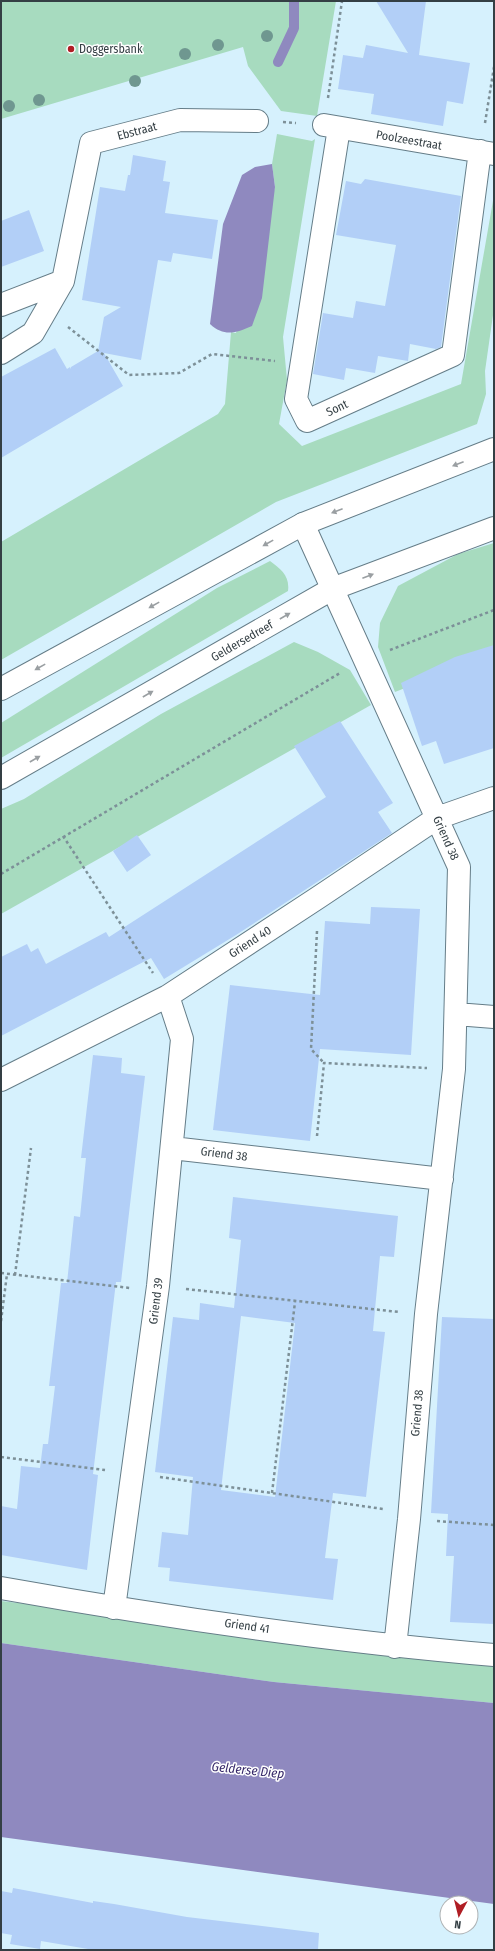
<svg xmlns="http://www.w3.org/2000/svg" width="495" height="1951" font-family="'Fira Sans Condensed',sans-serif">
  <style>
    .green { fill: #a7dbbf }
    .water { fill: #8f89bf }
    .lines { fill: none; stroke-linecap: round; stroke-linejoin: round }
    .stream { stroke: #8f89bf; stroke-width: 10 }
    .building { fill: #b2cff7; fill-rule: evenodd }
    .minor-casing { stroke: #657d88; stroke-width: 24 }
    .major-casing { stroke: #657d88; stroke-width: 24 }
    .path { stroke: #7d9098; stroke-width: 2.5; stroke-dasharray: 3 3; stroke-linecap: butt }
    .minor { stroke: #fff; stroke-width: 22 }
    .major { stroke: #fff; stroke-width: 22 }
    .tree { fill: #6f9790 }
    .oneway { fill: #9a9fa2 }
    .poi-dot { fill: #b01e24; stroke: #fff; stroke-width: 1.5 }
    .labels { text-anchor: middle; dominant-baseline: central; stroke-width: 3; stroke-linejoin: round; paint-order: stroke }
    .poi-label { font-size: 12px; fill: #343f44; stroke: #fff; text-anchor: start }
    .street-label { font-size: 12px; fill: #343f44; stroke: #fff }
    .water-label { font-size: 13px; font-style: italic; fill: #37296a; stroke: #fff }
  </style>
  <rect width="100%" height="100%" fill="#d6f1fd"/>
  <path class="green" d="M 1,1 L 336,1 L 317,116 L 281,111 L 248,66 L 243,47 L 1,119 Z
    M 277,134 L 312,141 L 315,139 L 283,337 L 287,380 L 279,424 L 302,446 L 461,384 L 494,195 L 494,308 L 485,371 L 486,394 L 477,424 L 276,502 L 1,660 L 1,542 L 218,414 L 225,404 L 231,332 L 236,333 L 275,187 L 272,164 Z
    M 494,543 L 494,653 L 395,692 L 378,647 L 380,623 L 398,586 L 458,554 Z
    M 270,561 C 281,569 290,576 288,591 L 1,758 L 1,723 L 217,588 Z
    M 294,642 L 318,652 L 350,670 L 371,705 L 1,914 L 1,809 L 24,799 L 161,714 Z
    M 1,1601 L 183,1622 L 494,1664 L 494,1703 L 274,1682 L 1,1643 Z"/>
  <path class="water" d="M 272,164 L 275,187 L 262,298 L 252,326 C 236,333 224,337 210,324 L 223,224 L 242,175 L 255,167 Z
    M 1,1643 L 274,1682 L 494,1703 L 494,1904 L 1,1837 Z"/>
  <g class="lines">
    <path class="stream" d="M 278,62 L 294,28 L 294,1"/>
  </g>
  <path class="building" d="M 376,1 L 426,1 L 419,55 L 470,63 L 463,104 L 447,101 L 443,126 L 371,114 L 374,94 L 338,89 L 343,55 L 363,58 L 366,45 L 408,53 Z
    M 133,155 L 166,161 L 163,181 L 170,182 L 165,213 L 218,220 L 212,259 L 173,253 L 171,262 L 158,260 L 141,360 L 104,353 L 123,386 L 1,458 L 1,377 L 55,348 L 67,369 L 70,367 L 71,369 L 71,367 L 98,351 L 104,317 L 121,307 L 82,300 L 100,187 L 125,191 L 128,175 L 130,175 Z
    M 365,179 L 461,196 L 441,347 L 436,349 L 410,344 L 408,361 L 378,356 L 375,373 L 346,368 L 344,380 L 313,374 L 323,313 L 353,318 L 356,301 L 385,306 L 396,245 L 336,235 L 346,181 L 361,184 Z
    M 29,210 L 44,251 L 1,267 L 1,221 Z
    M 494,645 L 494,748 L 444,764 L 436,741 L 422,746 L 401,683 L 455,657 Z
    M 340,721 L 393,803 L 378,812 L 392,833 L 236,935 L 164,979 L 151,958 L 1,1036 L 1,957 L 27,944 L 31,952 L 38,948 L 46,964 L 106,932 L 109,937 L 326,797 L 294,746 Z
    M 137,835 L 151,855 L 127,872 L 113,851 Z
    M 371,907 L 420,909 L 411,1055 L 320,1049 L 310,1141 L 213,1130 L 230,985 L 320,995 L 325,921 L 370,924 Z
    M 93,1055 L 122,1058 L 121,1073 L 145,1076 L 121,1282 L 116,1282 L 93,1474 L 98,1475 L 87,1570 L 1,1555 L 1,1506 L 17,1509 L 21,1466 L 40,1468 L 43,1444 L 48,1444 L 55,1386 L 49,1386 L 56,1327 L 61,1283 L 67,1283 L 74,1216 L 80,1217 L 86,1158 L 81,1158 Z
    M 233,1197 L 398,1216 L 394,1257 L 380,1256 L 373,1331 L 385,1332 L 366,1497 L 333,1493 L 325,1558 L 338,1559 L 333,1600 L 169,1581 L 170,1568 L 158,1567 L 162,1532 L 188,1535 L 193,1477 L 155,1472 L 173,1317 L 199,1320 L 200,1303 L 234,1308 L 241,1240 L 229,1238 ZM 241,1316 L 295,1323 L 275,1497 L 221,1490 Z
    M 442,1317 L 494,1319 L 494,1624 L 450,1622 L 454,1556 L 446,1556 L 448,1514 L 431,1513 Z
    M 13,1888 L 93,1903 L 93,1901 L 114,1904 L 187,1917 L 319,1933 L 318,1950 L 94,1950 L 41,1941 L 40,1949 L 10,1944 L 12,1935 L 1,1933 L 1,1891 L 12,1893 Z"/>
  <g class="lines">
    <defs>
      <path id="minor" d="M 324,125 L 494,154
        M 339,128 L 296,399 L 307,421 L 453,355 L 480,151
        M 1,305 L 63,281 L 91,143 L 180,120 L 257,121
        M 1,353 L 33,333 L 63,281
        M 303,524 L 459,867 L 454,1069 L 426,1314 L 409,1519 L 395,1647
        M 456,1014 L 494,1017
        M 1,1080 L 168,996 L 319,897 L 437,818 L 494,798
        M 172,1148 L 442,1179
        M 1,1588 C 164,1617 329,1641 494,1655
        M 114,1608 L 158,1286 L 182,1039 L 168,996"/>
      <path id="major" d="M 1,689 L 303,524 L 494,449
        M 1,778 L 332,589 L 494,528"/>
    </defs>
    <use href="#minor" class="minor-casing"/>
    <use href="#major" class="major-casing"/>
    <path class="path" d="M 328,98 L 342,1
      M 283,122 L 296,123
      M 485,123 L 494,67
      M 68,327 L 129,375 L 179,373 L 212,354 L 275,361
      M 390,650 L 494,610
      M 63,836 L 153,973
      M 1,874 L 340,673
      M 317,931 L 311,1049 L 324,1063
      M 317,1136 L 324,1063 L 427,1068
      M 1,1273 L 130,1288
      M 15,1275 L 31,1148
      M 186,1289 L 399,1312
      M 1,1321 L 7,1274
      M 1,1457 L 105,1470
      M 160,1477 L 383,1509
      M 272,1493 L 295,1302
      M 437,1521 L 494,1525"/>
    <use href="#minor" class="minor"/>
    <use href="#major" class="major"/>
  </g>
  <g class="tree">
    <circle cx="267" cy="36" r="6"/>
    <circle cx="218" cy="45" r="6"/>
    <circle cx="185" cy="54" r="6"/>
    <circle cx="135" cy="81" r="6"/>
    <circle cx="39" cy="100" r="6"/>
    <circle cx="9" cy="106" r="6"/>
  </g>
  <defs><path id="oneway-solid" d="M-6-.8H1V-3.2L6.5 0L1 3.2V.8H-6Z"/></defs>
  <g class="oneway">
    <use href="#oneway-solid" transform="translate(458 464) rotate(159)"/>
    <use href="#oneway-solid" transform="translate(337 511) rotate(159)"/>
    <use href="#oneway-solid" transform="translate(268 543) rotate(151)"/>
    <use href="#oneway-solid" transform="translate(368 576) rotate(-21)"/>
    <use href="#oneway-solid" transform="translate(154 605) rotate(151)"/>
    <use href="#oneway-solid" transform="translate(285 616) rotate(-30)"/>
    <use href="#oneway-solid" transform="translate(40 667) rotate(151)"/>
    <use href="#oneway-solid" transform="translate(148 694) rotate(-30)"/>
    <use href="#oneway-solid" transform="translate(35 759) rotate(-30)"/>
  </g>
  <circle class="poi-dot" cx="71" cy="49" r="4"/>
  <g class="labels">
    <g class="poi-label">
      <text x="79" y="49">Doggersbank</text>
    </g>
    <g class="street-label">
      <text transform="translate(137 131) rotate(-15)">Ebstraat</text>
      <text transform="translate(409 140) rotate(10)">Poolzeestraat</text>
      <text transform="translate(337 408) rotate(-25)">Sont</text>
      <text transform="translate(242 641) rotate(-30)">Geldersedreef</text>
      <text transform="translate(446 838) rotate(66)">Griend 38</text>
      <text transform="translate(250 942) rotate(-33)">Griend 40</text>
      <text transform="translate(224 1154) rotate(7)">Griend 38</text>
      <text transform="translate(156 1301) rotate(-83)">Griend 39</text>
      <text transform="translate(417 1413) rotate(-85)">Griend 38</text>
      <text transform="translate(247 1626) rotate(8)">Griend 41</text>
    </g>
    <g class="water-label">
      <text transform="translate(248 1770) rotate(6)">Gelderse Diep</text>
    </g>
  </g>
  <rect width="495" height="1951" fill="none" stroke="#343f44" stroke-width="4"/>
  <g transform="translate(459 1915) rotate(187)"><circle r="19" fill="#ffffff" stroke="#aeb2b4"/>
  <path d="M0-3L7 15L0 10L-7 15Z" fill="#b01e24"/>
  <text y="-6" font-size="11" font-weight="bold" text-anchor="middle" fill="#343f44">N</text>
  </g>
</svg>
